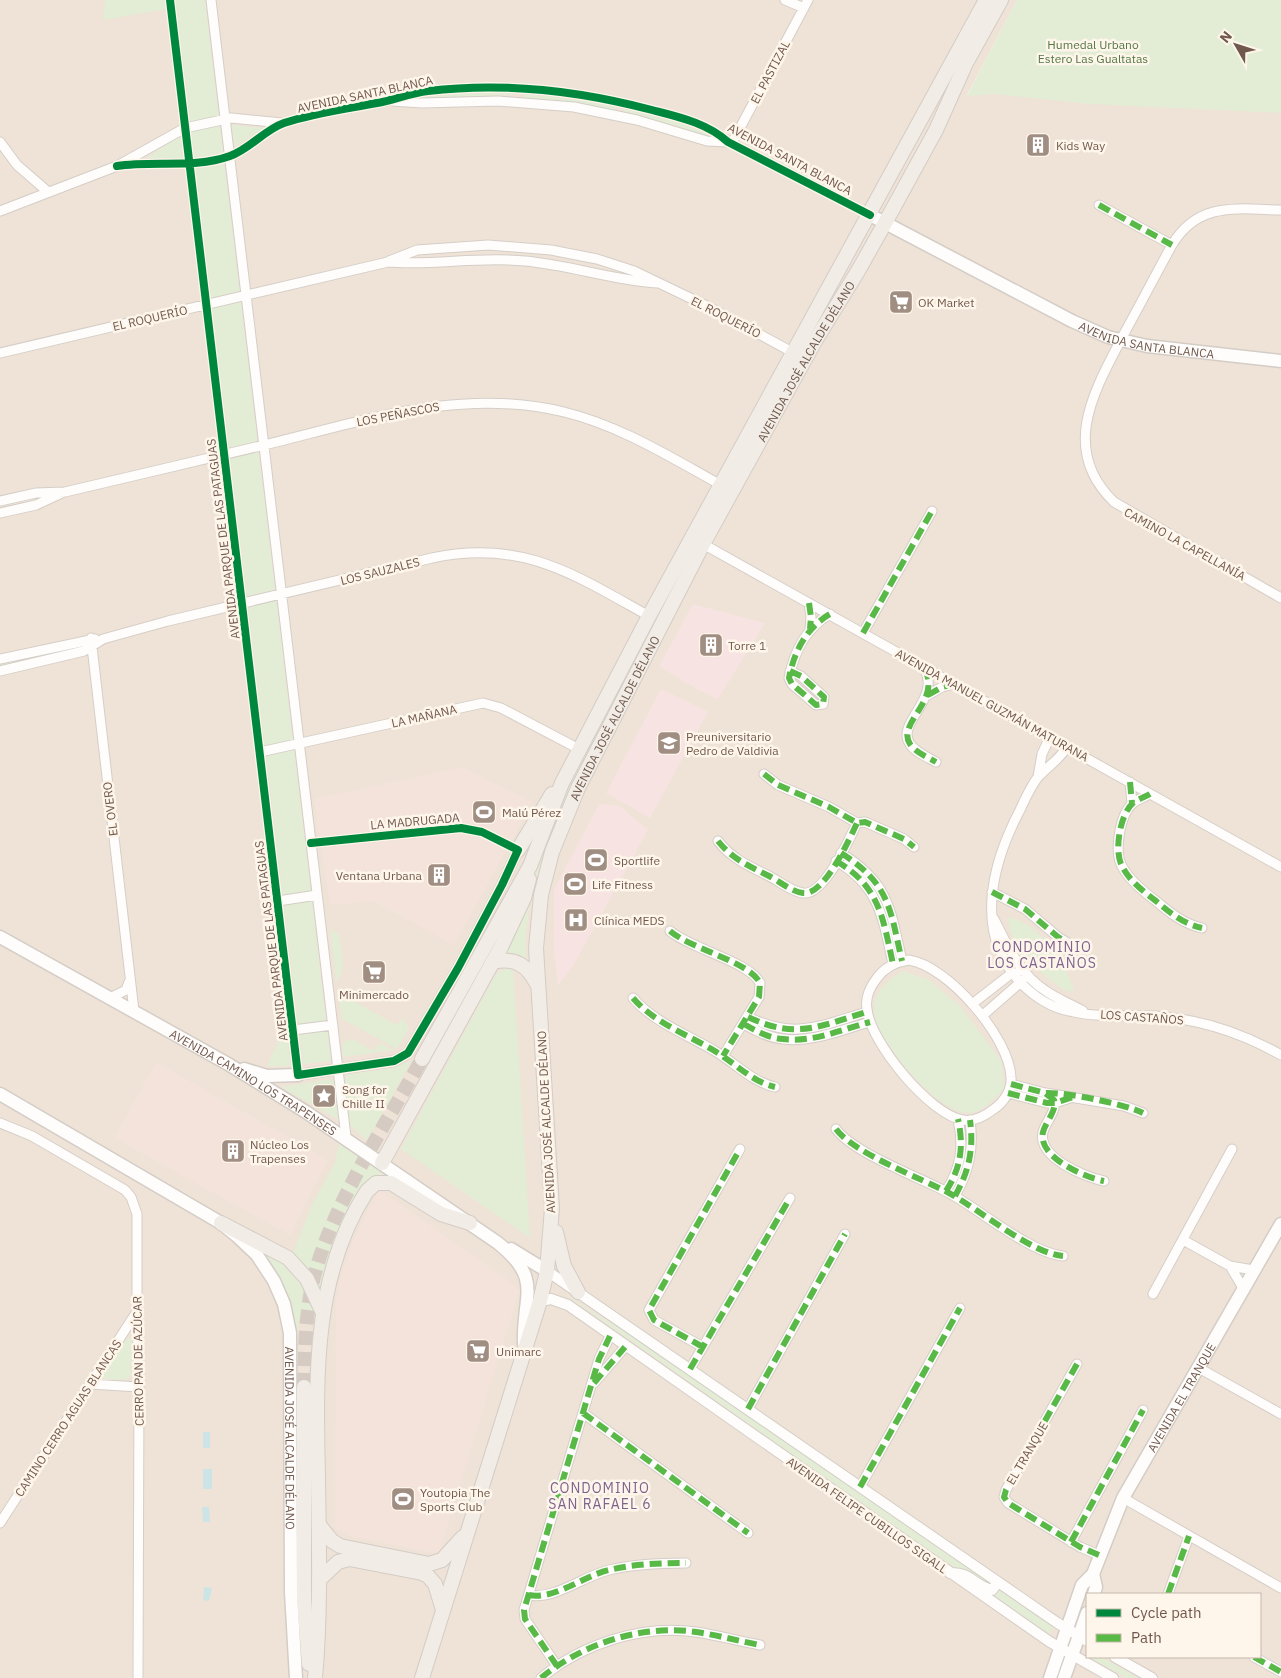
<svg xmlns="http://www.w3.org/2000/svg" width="1281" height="1678" font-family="'IBM Plex Sans',sans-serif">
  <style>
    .residential { fill: #efe3d7; fill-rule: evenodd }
    .commercial { fill: #f3e3da }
    .medical { fill: #f7e3e2 }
    .green { fill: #e3ecd5 }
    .water { fill: #cce4e5 }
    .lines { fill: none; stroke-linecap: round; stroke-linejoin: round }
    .primary-tunnel { stroke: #d5cbc2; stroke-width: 14; stroke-dasharray: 14 7; stroke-linecap: butt }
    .minor-casing { stroke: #d5cec7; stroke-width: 11 }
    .tertiary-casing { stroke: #d5cec7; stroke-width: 12 }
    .secondary-casing { stroke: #d4cdc6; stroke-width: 15 }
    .primary-casing { stroke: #d4ccc6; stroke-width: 16 }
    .minor { stroke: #fefdfc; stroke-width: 9 }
    .tertiary { stroke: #fefdfc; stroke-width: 10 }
    .secondary { stroke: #fefdfc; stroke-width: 12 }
    .primary { stroke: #f1ece5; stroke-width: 14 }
    .quiet { stroke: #58b947; stroke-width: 6; stroke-dasharray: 12 6; stroke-linecap: butt }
    .cycleway-casing { stroke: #fef6ea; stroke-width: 11 }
    .cycleway { stroke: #00873e; stroke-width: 8 }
    .labels { text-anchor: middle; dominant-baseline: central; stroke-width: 5; stroke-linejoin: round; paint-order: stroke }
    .park-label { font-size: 12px; fill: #547744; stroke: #fef6ea }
    .street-label { font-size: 12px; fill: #71584c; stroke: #fef6ea }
    .poi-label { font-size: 12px; fill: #71584c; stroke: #fef6ea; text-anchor: start }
    .neighbourhood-label { font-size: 14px; letter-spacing: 1px; fill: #7f638e; stroke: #fef6ea }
  </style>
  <rect width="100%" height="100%" fill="#f6f1e9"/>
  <path class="residential" d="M 0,0 L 1017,0 L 967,95 L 994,94 L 1281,112 L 1281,1678 L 0,1678 ZM 1087,1594 L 1260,1594 L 1260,1657 L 1087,1657 Z"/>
  <path class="commercial" d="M 462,767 L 533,802 L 454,945 L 373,901 L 330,905 L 314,799 Z
    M 156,1062 L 328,1160 L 290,1235 L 114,1138 Z
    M 379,1189 L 513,1284 L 519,1292 L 439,1554 L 349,1536 L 335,1528 L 336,1302 L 339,1281 L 352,1244 Z"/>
  <path class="medical" d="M 693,604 L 765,623 L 718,699 L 695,688 L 659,666 Z
    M 661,689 L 708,712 L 650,818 L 606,793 Z
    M 599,804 L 620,806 L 648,830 L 573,966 L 558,985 L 554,949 L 554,890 Z"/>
  <path class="green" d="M 105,0 L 164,0 L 166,9 L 103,20 Z
    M 175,0 L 205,0 L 331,1061 L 303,1064 Z
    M 1017,0 L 1281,0 L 1281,113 L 1090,104 L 994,94 L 967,96 Z
    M 458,93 L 511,93 L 513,95 L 420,98 L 432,94 Z
    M 525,94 L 583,100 L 616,107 L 614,110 L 585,104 L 523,97 Z
    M 625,108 L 676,122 L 712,135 L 709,137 L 625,112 L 623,110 Z
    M 232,125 L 263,128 L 234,147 Z
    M 181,135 L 183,160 L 146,158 Z
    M 665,600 L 667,601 C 633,670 594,734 564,804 C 542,854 524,903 526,958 L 511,954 L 502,955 L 576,769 L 619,684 Z
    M 83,643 L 85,646 L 0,667 L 0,664 Z
    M 1008,917 C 1039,923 1065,961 1074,990 L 1068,992 C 1042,976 1011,951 1008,917 Z
    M 330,928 L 339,935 C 341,950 348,970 336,981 Z
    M 507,967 L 513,968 L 530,1238 L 401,1149 L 496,974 Z
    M 903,971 L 929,980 L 961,1007 L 1002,1062 L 1004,1089 C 994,1099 983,1113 967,1113 C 938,1113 873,1037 874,1009 C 875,990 888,980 903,971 Z
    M 343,988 L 353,991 L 351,1000 L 397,1025 L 402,1018 L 409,1028 L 397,1049 L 342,1019 L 338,993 Z
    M 285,1019 L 291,1066 L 267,1066 L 283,1031 L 283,1020 Z
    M 352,1039 L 374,1051 L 379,1043 L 394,1050 L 343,1057 L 342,1046 L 344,1042 Z
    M 409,1061 L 411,1062 L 367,1141 L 350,1125 L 345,1079 L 349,1074 L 394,1068 Z
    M 331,1079 L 334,1081 L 339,1117 L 337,1119 L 281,1087 Z
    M 339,1143 L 381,1171 L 383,1176 L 375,1179 L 321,1294 L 310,1272 L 292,1255 L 313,1203 L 335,1163 Z
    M 267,1252 L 300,1275 L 315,1307 L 315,1322 L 299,1319 L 297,1336 L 295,1336 C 294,1306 284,1281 267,1256 Z
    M 560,1291 L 609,1322 L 623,1329 L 1053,1627 L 1050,1635 Z
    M 128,1337 L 132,1339 L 131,1376 L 125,1380 L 103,1379 L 103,1375 Z
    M 1088,1657 L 1101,1657 L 1139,1678 L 1127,1678 Z"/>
  <path class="water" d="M 203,1432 L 210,1432 L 210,1448 L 203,1448 Z
    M 203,1469 L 212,1469 L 212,1489 L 203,1489 Z
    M 202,1507 L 209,1507 L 210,1522 L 203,1522 Z
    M 204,1587 L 212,1588 L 209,1601 L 203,1600 Z"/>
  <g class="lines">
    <path class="primary-tunnel" d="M 304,1387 C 305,1350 305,1313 314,1277 C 333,1203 385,1126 422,1059"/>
    <defs>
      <path id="minor" d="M 170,0 L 298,1075
        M 211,0 L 346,1137
        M 785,0 L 804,8
        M 392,101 L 422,103 L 498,101 L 574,107 L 637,120 L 707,141 L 728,142
        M 0,142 L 17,165 L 47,191
        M 732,143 L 808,0
        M 117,166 C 154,160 194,169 230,156 C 250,149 264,130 284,123 C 314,113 346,109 377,103 C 394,100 410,93 428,91 C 502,82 580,91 652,110 C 679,117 707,123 728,142 L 870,215
        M 1099,205 L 1172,245
        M 1281,210 C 1237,209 1198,201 1172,245 C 1156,274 1141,303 1125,332 C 1096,388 1058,448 1114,502 L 1281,598
        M 0,211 L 117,166 L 185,128 L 231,118 L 282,123
        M 389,261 L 417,250 L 488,245 L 551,250 L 597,259 L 634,271 L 711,308 L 794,353
        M 0,353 L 388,262 C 433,266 479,256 525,261 C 570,265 612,280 657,283
        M 0,501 L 36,493 L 65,492 C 129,477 192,462 256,447 C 357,423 459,386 564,412 C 621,426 670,457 721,485
        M 0,513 L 36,505 L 62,493
        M 703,544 L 1281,867
        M 809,603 L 811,617 L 810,629
        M 863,633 L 932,511
        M 91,638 L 134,1011
        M 0,659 L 95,639
        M 924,668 C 942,699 895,723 910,744 C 915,752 927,757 936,762
        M 0,671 L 84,651 L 103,639 L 168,621 L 432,558 C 523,539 573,574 649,616
        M 790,671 L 801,676 L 824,697 L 823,704 L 816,705 L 792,684 L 789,678 C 794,652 806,628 830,614
        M 928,695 L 942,687 L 954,684
        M 1067,747 C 1059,760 1048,766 1038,777 C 1031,786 1025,799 1020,810 C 991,865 973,936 1023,985 C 1035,997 1052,1008 1069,1011 C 1097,1018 1127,1015 1155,1016 C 1200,1019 1242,1033 1281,1055
        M 260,752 L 483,703 L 501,708 L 579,749
        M 764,774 L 778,785 L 829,807 L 857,823 L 865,822 L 904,839 L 914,847
        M 1038,777 L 1042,754 L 1050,737
        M 1130,782 L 1132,803
        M 1150,794 C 1145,797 1138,799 1133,803 C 1120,814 1113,853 1123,868 C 1130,881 1144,892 1156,901 C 1170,913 1184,924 1202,928
        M 718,841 C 732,859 749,866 769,876 C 779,881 792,892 803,893 C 824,896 849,840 857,823
        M 311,843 L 461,828 L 482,832 L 518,850
        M 841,853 C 890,884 890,909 902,961
        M 836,861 C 880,886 883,919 893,964
        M 992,892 L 1025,909 L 1058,937 L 1071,945
        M 278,901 L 317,895
        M 994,919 C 1008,946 1019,974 1046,991 C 1057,999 1071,1004 1083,1011
        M 670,931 C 691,949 750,962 760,983 L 759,997 L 723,1056
        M 909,960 C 948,966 1009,1037 1011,1077 C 1012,1090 1004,1102 994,1109 C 985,1116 974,1122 963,1120 C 930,1115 870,1042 867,1009 C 865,998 870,987 877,978 C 885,967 895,962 909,960 Z
        M 110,998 L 126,990 L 129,982
        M 633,998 C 654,1023 691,1036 718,1053 C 737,1065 753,1082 775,1087
        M 972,1004 L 1012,973 L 1017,973
        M 982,1016 L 1023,980
        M 748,1017 C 796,1040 819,1026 867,1012
        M 744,1024 C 756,1031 769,1038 783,1039 C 812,1043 843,1029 870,1022
        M 293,1030 L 333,1025
        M 1011,1084 L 1045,1093 L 1054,1100 C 1057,1111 1046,1121 1043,1132 C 1037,1157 1084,1177 1104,1181
        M 1008,1093 L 1047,1103 L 1055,1103 L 1073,1097
        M 1046,1093 L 1124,1106 L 1143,1113
        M 0,1123 L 32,1136 L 125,1190 L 131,1197 L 137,1214 L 137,1313 L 139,1387 L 138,1678
        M 836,1129 C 853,1153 921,1178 949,1193 C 979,1209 1030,1253 1063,1256
        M 946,1191 C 961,1168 964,1146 958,1119
        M 955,1196 C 969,1171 974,1149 970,1120
        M 1183,1240 L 1230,1266 L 1253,1270
        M 1230,1266 L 1243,1288
        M 1153,1294 L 1232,1149
        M 703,1347 L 654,1320 L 649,1310 L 740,1149
        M 1077,1364 L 1006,1490 L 1004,1497 L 1008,1503 L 1080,1547 L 1099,1555
        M 1197,1367 L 1281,1414
        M 690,1369 L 790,1198
        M 594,1383 L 625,1347
        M 90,1384 L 139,1387
        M 748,1409 L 845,1234
        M 583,1413 L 748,1533
        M 860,1487 L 960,1308
        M 1123,1498 L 1281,1588
        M 0,1523 L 136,1313
        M 1071,1542 L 1143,1410
        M 1168,1594 L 1189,1536
        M 529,1595 C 555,1600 583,1576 609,1570 C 634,1564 660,1563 686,1563
        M 1254,1657 L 1281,1672
        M 557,1666 L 525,1619 L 524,1610 L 599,1359 L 610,1336
        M 541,1678 C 582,1644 642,1624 696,1632 C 717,1635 738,1641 760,1645"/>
      <path id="tertiary" d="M 298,1075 L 394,1061 L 408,1053 L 458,968 L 502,885 L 518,850
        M 547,1271 L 1056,1622 L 1087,1641
        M 540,1301 L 551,1299 L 568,1305 L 1050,1642 L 1113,1678
        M 950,1573 C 971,1572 973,1585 992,1590 L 998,1582
        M 1115,1657 L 1152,1678"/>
      <g id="secondary">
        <path id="s1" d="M 870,215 L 1072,321 L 1108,337 L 1147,346 L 1281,361"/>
        <path id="s2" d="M 0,937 L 228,1064 L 306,1112 L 498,1243 C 544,1280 522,1295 524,1344"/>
        <path d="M 244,1069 L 267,1076 L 298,1075"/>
        <path id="s3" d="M 0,1094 L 221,1223 L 237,1236 L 257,1255 L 274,1281 L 284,1304 L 290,1333 L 291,1592 L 296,1678"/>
        <path d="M 511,1249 L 547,1271"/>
        <path d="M 1093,1574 L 1096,1587 L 1094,1594"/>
        <path id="s4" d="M 1050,1678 L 1082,1585 L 1093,1574 L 1123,1498 L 1281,1224"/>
        <path d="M 1064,1678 L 1087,1613"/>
      </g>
      <g id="primary">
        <path d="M 518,850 L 552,794"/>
        <path d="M 493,962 C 515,957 527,965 537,984"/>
        <path d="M 422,1059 L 530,866 L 562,783 L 649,616 L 986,0"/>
        <path d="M 382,1163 L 501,947 L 524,898 L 529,879"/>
        <path d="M 221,1223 L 288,1258 L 307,1279 L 323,1313"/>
        <path d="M 556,1232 L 564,1266 L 578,1292"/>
        <path d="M 304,1387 L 304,1600 L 309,1664"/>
        <path d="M 319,1525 L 332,1541 L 340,1546 L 429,1564 L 442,1560 L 463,1537"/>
        <path d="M 319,1580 L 338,1562 L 349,1559 L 422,1573 L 428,1576 L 435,1584 L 443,1610"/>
        <path d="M 315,1678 C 321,1611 319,1544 318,1477 C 316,1380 312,1276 367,1191 L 376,1183 L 391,1183 L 441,1214 L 470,1223"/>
        <path id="s5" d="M 422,1678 L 540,1301 L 547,1271 L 552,1208 L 536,948 L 541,895 L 552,852 L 578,788 L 703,544 L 815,341 L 858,271 L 885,223 L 936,130 L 966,63 L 1001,0"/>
      </g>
    </defs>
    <use href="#minor" class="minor-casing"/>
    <use href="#tertiary" class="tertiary-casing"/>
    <use href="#secondary" class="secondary-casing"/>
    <use href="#primary" class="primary-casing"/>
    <use href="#minor" class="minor"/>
    <use href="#tertiary" class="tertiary"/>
    <use href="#secondary" class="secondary"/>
    <use href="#primary" class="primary"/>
    <path class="quiet" d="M 1099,205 L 1172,245
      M 809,603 L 811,617 L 810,629
      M 863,633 L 932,511
      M 924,668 C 943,700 896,723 910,744 C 915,752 927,757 936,762
      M 790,671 L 801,676 L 824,697 L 823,704 L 816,705 L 792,684 L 789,678 C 794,652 806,628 830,614
      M 928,695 L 942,687 L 954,684
      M 764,774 L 778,785 L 829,807 L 857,823 L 865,822 L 904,839 L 914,847
      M 1130,782 L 1132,803
      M 1150,794 C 1145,797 1138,799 1133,803 C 1120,814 1113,853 1123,868 C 1130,881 1144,892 1156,901 C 1170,913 1184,924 1202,928
      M 718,841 C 732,859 749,866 769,876 C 779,881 792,892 803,893 C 824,896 849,840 857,823
      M 841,853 C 890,884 890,909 902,961
      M 836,861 C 880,886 883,919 893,964
      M 992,892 L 1025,909 L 1058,937 L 1071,945
      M 670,931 C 691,949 750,962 760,983 L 759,997 L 723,1056
      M 633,998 C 654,1023 691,1036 718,1053 C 737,1065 753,1082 775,1087
      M 748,1017 C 796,1040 819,1026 867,1012
      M 744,1024 C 756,1031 769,1038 783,1039 C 812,1043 843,1029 870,1022
      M 1011,1084 L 1045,1093 L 1054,1100 C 1057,1111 1046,1121 1043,1132 C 1037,1157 1084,1177 1104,1181
      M 1008,1093 L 1047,1103 L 1055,1103 L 1073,1097
      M 1046,1093 C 1065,1092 1125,1104 1143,1113
      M 836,1129 C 853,1153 921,1178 949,1193 C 979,1209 1030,1253 1063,1256
      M 946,1191 C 961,1168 964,1146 958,1119
      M 955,1196 C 969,1171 974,1149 970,1120
      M 703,1347 L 654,1320 L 649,1310 L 740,1149
      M 1077,1364 L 1006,1490 L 1004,1497 L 1008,1503 L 1080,1547 L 1099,1555
      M 690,1369 L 790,1198
      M 594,1383 L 625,1347
      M 748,1409 L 845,1234
      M 583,1413 L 748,1533
      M 860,1487 L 960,1308
      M 1071,1542 L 1143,1410
      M 1168,1594 L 1189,1536
      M 529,1595 C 555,1600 583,1576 609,1570 C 634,1564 660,1563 686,1563
      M 1254,1657 L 1281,1672
      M 557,1666 L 525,1619 L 524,1610 L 599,1359 L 610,1336
      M 541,1678 C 582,1644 642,1624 696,1632 C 717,1635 738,1641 760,1645"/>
    <defs>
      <path id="cycleway" d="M 170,0 L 298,1075 L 394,1061 L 408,1053 L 458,968 L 502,885 L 518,850 L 482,832 L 461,828 L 311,843
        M 117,166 C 154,160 194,169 230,156 C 250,149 264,130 284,123 C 314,113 346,109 377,103 C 394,100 410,93 428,91 C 502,82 580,91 652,110 C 679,117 707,123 728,142 L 870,215"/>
    </defs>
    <use href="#cycleway" class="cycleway-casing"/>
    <use href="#cycleway" class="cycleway"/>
  </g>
  <defs>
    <symbol id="building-square" viewBox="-11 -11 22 22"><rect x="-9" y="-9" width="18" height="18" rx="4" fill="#a08e83" stroke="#fef6ea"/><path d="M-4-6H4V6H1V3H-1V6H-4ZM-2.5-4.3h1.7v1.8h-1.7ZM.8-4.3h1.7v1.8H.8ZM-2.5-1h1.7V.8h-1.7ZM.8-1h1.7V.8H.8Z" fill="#fff"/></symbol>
    <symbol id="supermarket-square" viewBox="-11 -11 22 22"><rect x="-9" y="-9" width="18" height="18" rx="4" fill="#a08e83" stroke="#fef6ea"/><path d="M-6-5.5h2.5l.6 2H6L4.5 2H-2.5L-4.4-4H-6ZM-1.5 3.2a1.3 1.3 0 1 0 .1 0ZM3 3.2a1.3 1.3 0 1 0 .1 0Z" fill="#fff"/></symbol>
    <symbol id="university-square" viewBox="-11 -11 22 22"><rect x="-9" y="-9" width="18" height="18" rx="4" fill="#a08e83" stroke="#fef6ea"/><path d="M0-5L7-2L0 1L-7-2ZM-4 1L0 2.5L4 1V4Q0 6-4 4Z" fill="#fff"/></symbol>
    <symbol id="stadium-square" viewBox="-11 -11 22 22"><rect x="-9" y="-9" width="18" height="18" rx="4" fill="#a08e83" stroke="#fef6ea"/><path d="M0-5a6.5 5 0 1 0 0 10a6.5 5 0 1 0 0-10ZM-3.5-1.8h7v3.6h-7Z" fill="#fff"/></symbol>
    <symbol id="hospital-square" viewBox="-11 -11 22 22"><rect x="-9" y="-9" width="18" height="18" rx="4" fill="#a08e83" stroke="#fef6ea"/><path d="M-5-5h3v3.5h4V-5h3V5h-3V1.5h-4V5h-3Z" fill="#fff"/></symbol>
    <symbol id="sight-square" viewBox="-11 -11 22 22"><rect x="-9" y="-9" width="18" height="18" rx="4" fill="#a08e83" stroke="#fef6ea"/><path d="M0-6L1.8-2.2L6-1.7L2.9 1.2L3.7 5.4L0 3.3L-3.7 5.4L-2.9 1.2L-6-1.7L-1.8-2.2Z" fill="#fff"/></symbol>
  </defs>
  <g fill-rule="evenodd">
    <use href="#building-square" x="1024" y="131" width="28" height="28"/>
    <use href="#supermarket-square" x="887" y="288" width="28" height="28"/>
    <use href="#building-square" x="697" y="631" width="28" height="28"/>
    <use href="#university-square" x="655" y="729" width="28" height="28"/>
    <use href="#stadium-square" x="470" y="798" width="28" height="28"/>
    <use href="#stadium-square" x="582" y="846" width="28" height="28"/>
    <use href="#building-square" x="425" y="861" width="28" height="28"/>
    <use href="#stadium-square" x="561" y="870" width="28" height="28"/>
    <use href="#hospital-square" x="562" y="906" width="28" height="28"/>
    <use href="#supermarket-square" x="360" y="958" width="28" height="28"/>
    <use href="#sight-square" x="310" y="1082" width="28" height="28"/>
    <use href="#building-square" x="219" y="1137" width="28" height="28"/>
    <use href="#supermarket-square" x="464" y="1337" width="28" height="28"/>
    <use href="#stadium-square" x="389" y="1485" width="28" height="28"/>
  </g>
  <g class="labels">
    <g class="park-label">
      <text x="1093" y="44">Humedal Urbano<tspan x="1093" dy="14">Estero Las Gualtatas</tspan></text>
    </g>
    <g class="street-label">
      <text transform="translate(770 72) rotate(-62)">EL PASTIZAL</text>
      <text transform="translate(365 94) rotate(-12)">AVENIDA SANTA BLANCA</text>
      <text transform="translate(790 159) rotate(28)">AVENIDA SANTA BLANCA</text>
      <text transform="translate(726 317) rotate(27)">EL ROQUERÍO</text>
      <text transform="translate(150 318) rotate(-13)">EL ROQUERÍO</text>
      <text stroke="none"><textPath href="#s1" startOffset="306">AVENIDA SANTA BLANCA</textPath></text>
      <text stroke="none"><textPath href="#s5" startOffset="1400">AVENIDA JOSÉ ALCALDE DÉLANO</textPath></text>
      <text transform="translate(398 414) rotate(-11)">LOS PEÑASCOS</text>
      <text transform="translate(223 539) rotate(-97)">AVENIDA PARQUE DE LAS PATAGUAS</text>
      <text transform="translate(1185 544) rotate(29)">CAMINO LA CAPELLANÍA</text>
      <text transform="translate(380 571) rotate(-14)">LOS SAUZALES</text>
      <text transform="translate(992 705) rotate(29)">AVENIDA MANUEL GUZMÁN MATURANA</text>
      <text transform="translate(424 716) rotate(-13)">LA MAÑANA</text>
      <text stroke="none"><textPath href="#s5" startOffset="995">AVENIDA JOSÉ ALCALDE DÉLANO</textPath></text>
      <text transform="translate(110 809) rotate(-97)">EL OVERO</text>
      <text transform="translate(415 821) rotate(-5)">LA MADRUGADA</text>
      <text transform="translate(271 941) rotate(-97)">AVENIDA PARQUE DE LAS PATAGUAS</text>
      <text transform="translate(1142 1017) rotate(4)">LOS CASTAÑOS</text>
      <text stroke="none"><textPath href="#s2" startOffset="292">AVENIDA CAMINO LOS TRAPENSES</textPath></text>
      <text transform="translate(546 1122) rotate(-93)">AVENIDA JOSÉ ALCALDE DÉLANO</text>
      <text transform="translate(138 1361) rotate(-91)">CERRO PAN DE AZÚCAR</text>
      <text stroke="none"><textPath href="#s4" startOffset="312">AVENIDA EL TRANQUE</textPath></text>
      <text transform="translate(68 1418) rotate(-57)">CAMINO CERRO AGUAS BLANCAS</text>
      <text stroke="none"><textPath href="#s3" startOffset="495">AVENIDA JOSÉ ALCALDE DÉLANO</textPath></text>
      <text transform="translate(1027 1453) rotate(-60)">EL TRANQUE</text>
      <text transform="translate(867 1515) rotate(35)">AVENIDA FELIPE CUBILLOS SIGALL</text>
    </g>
    <g class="poi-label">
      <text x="1056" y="145">Kids Way</text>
      <text x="918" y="302">OK Market</text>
      <text x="728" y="645">Torre 1</text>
      <text x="686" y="736">Preuniversitario<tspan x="686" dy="14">Pedro de Valdivia</tspan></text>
      <text x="502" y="812">Malú Pérez</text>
      <text x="614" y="860">Sportlife</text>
      <text x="422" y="875" text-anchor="end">Ventana Urbana</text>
      <text x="592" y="884">Life Fitness</text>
      <text x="594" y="920">Clínica MEDS</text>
      <text x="374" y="994" text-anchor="middle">Minimercado</text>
      <text x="342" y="1089">Song for<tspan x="342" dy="14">Chille II</tspan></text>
      <text x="250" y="1144">Núcleo Los<tspan x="250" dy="14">Trapenses</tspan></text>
      <text x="496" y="1351">Unimarc</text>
      <text x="420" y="1492">Youtopia The<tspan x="420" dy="14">Sports Club</tspan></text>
    </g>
    <g class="neighbourhood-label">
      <text x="1042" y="947">CONDOMINIO<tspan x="1042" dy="16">LOS CASTAÑOS</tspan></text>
      <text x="600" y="1488">CONDOMINIO<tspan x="600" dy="16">SAN RAFAEL 6</tspan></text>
    </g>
  </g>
  <rect x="1086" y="1593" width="175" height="65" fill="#fef6ea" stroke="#c6b7ab"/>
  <rect x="1096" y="1609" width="25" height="8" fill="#00873e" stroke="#c6b7ab"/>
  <text x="1131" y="1618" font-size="15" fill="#71584c">Cycle path</text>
  <rect x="1096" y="1634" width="25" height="8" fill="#58b947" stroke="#c6b7ab"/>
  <text x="1131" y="1643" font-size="15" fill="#71584c">Path</text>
  <g transform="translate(1236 45) rotate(309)" stroke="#fef6ea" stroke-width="4" paint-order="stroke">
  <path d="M0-4L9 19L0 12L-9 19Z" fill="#71584c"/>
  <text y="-8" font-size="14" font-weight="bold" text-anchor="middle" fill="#71584c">N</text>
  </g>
</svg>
